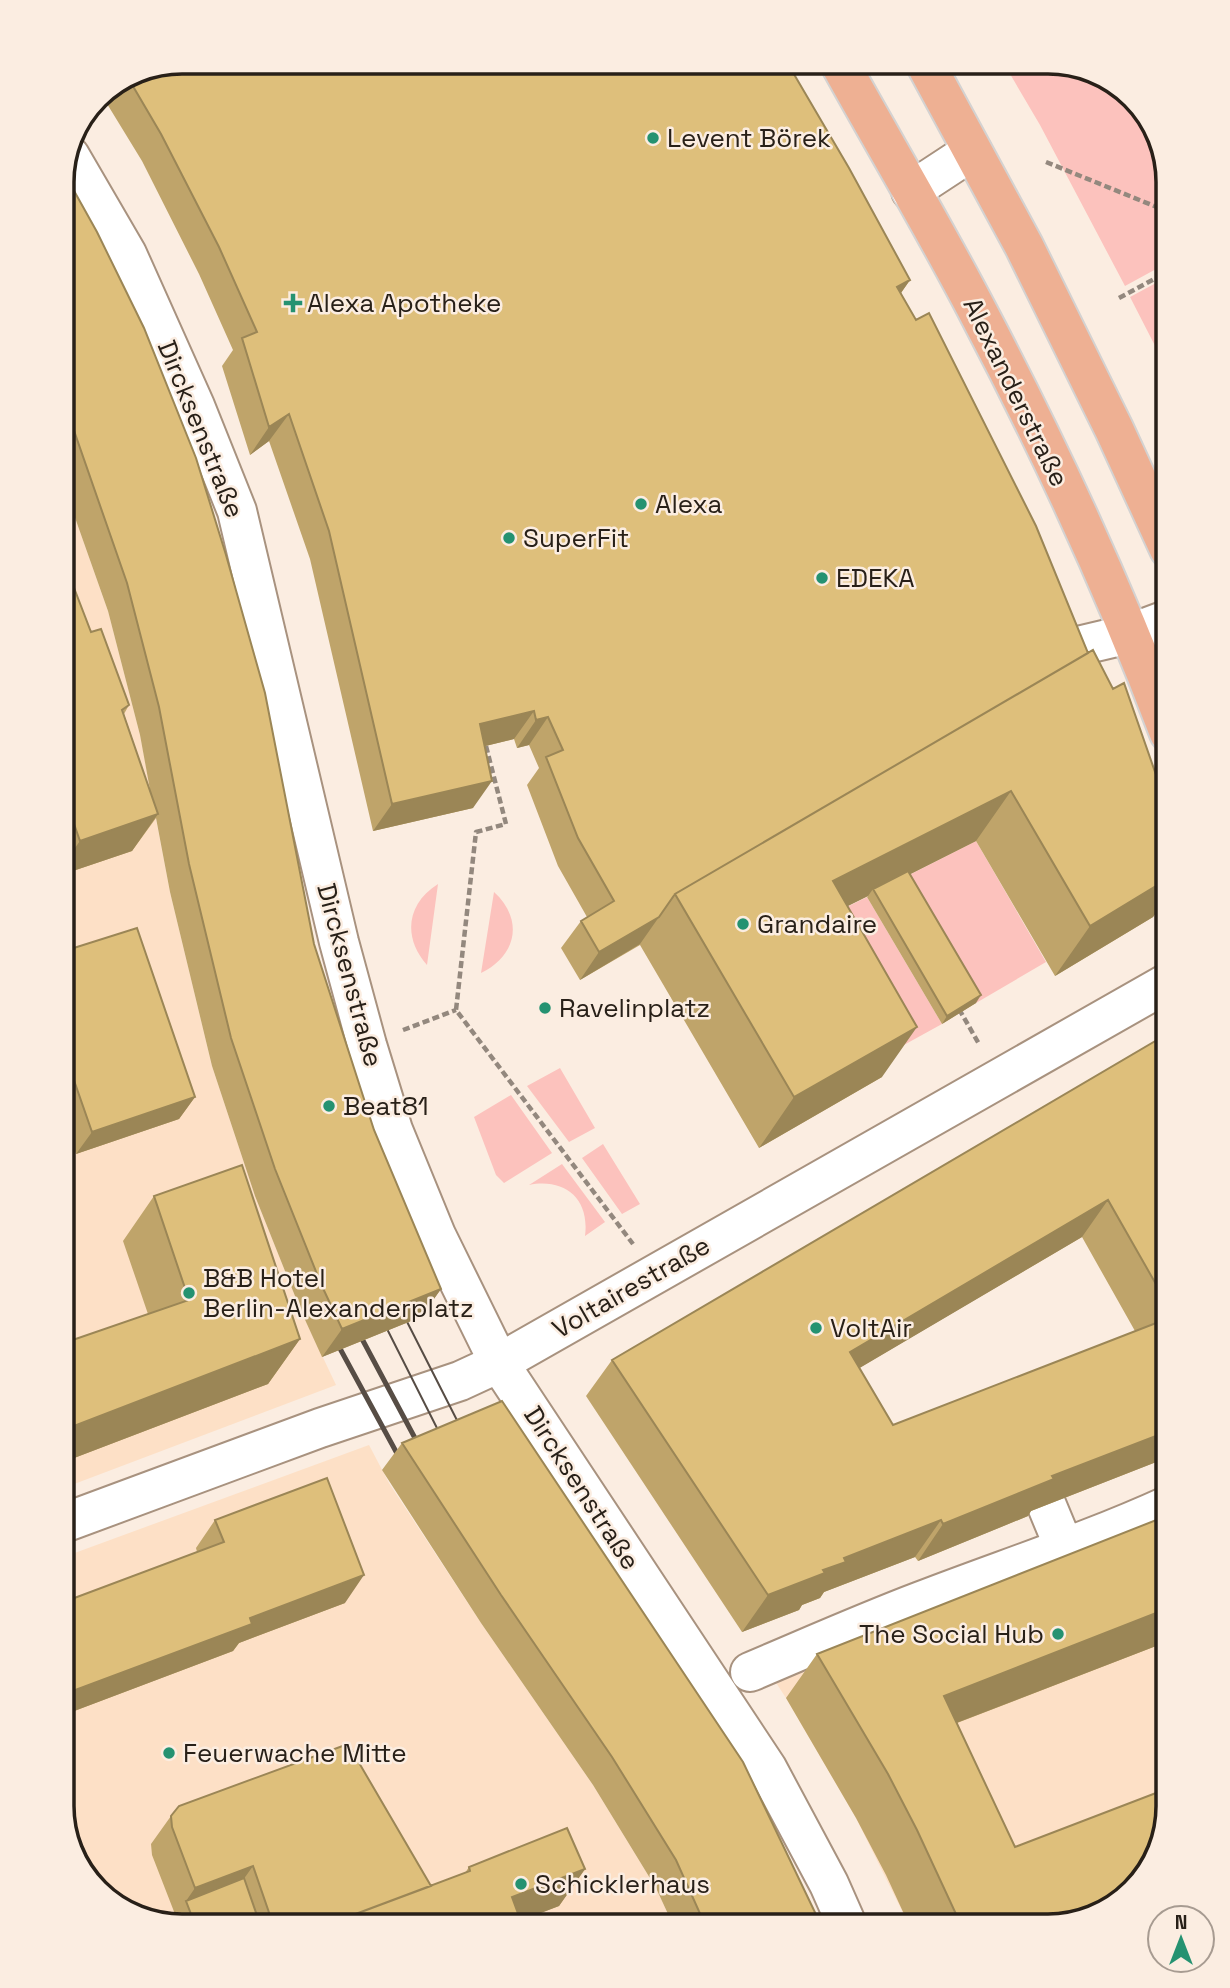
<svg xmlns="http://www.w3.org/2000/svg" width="1230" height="1988" font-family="'Space Grotesk',sans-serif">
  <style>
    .built { fill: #fde0c6 }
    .green { fill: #fcc2bd }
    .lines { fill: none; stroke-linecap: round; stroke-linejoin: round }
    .minor-casing { stroke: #a8927f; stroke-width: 42 }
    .major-casing { stroke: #d4d2d1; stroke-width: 42 }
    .path { stroke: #93887e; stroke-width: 4.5; stroke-dasharray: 7 3.5; stroke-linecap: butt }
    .minor { stroke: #fff; stroke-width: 38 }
    .major { stroke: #eeb093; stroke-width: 38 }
    .tram { stroke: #574d45; stroke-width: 2 }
    .rail { stroke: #574d45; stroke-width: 5 }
    .wall { fill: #bfa46a; fill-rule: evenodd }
    .shaded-wall { fill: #9b8656 }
    .building { fill: #debf7b; stroke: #9b8656; stroke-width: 2 }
    .poi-dot { fill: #259271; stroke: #fbede1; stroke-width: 2.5 }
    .labels { text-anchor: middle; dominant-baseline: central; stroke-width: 5; stroke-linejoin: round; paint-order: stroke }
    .poi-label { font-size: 26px; fill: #282018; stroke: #fbede1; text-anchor: start }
    .street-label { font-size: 26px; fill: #282018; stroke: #fbede1 }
    .rim { fill: none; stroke: #282018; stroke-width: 3.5 }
  </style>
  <rect width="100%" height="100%" fill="#fbede1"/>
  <path class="built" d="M 61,478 L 108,611 L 140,735 L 170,892 L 212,1066 L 255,1196 L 301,1311 L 336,1385 L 61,1489 Z
    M 369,1445 L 389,1483 L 481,1623 L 593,1785 L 656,1888 L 674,1927 L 174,1927 L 115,1907 L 74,1860 L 61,1806 L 61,1558 Z
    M 1169,1507 L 1169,1807 L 1102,1914 L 1048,1927 L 910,1927 L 856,1818 L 786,1698 L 765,1666 Z"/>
  <path class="green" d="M 1003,62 L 1056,62 L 1116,82 L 1156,128 L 1169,182 L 1169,262 L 1125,286 L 1040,125 Z
    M 1169,276 L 1169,373 L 1130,297 Z
    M 976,841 L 1046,962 L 976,1003 L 903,878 Z
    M 438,884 L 427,965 C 403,938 406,904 438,884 Z
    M 494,892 C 524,919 517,956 481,973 Z
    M 867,897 L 942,1024 L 873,1062 L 798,931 Z
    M 560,1068 L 595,1128 L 569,1142 L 527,1086 Z
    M 511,1095 L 552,1153 L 504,1183 L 496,1175 L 474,1117 Z
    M 603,1144 L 640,1204 L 622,1214 L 582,1158 Z
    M 562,1164 L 605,1222 L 585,1236 C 590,1198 564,1178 529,1185 Z"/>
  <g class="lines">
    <defs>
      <path id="minor" d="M 70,156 L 127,254 L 195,406 L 237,511 L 339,942 L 367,1045 L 393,1130 L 436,1235 L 499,1363 L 767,1768 L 829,1884 L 848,1927
        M 911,191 L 972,151
        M 1057,651 L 1129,634 L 1169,619
        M 1047,1506 L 1064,1547
        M 61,1524 L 320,1428 L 460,1381 L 499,1363 L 1169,982
        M 750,1672 C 807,1648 863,1623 921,1601 C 1004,1569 1088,1542 1169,1505"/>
      <path id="major" d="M 925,63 L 1024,246 L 1114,429 L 1169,549
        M 840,64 C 886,147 935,229 979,314 C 1050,449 1115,590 1169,733"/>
    </defs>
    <use href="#minor" class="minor-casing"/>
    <use href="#major" class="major-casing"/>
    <path class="path" d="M 1046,162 L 1169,212
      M 1119,298 L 1169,271
      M 486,746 L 506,824 L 476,832 L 456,1010 L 633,1244
      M 959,1009 L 979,1044
      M 403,1030 L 456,1010"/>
    <use href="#minor" class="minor"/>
    <use href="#major" class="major"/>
    <path class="tram" d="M 398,1304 L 466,1438
      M 379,1313 L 445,1444"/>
    <path class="rail" d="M 353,1322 L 424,1455
      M 331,1332 L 406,1470"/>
  </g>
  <path class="wall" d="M 136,70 L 910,280 L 901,293 L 1088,653 L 1169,812 L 1169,894 L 1153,917 L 1055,976 L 976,841 L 910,874 L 976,1003 L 942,1024 L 867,897 L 868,896 L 847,906 L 882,1077 L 759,1148 L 640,945 L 580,980 L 561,948 L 581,921 L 587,917 L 558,866 L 527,785 L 539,768 L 529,745 L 517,748 L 514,739 L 485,746 L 473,808 L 373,831 L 310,559 L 269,441 L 250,455 L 222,366 L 233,350 L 199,274 L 142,161 L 101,94 Z
    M 61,174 L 314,944 L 374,1130 L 441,1289 L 421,1317 L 322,1357 L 301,1311 L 255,1196 L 212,1066 L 170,892 L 156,818 L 132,851 L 61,875 L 61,554 L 91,632 L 129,705 L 124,714 L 151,795 L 140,735 L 108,611 L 61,478 Z
    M 61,952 L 195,1097 L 179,1119 L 76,1154 L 61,1110 Z
    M 1169,1033 L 1169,1457 L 1031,1511 L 1028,1516 L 918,1561 L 915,1557 L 824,1592 L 820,1598 L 802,1605 L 799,1610 L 742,1632 L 586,1396 L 612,1360 ZM 1082,1237 L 1135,1331 L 893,1425 L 859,1368 Z
    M 154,1196 L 300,1339 L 268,1384 L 61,1463 L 61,1344 L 148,1314 L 123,1241 Z
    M 402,1443 L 822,1927 L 674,1927 L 656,1888 L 593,1785 L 481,1623 L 382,1470 Z
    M 1169,1515 L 1169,1641 L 957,1723 L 1048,1927 L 910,1927 L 886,1875 L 856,1818 L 786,1698 L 817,1654 Z
    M 215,1520 L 345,1603 L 239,1643 L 233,1651 L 61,1716 L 61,1603 L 197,1552 L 196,1548 Z
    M 171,1816 L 431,1886 L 465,1873 L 469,1867 L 585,1869 L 559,1906 L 521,1920 L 523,1927 L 180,1927 L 152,1855 L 151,1844 Z"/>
  <path class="shaded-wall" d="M 910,280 L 891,307 L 897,287 Z
    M 289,414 L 269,441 L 250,455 L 269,427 Z
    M 534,711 L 514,739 L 461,752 L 480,724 Z
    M 548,717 L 529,745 L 517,748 L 536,720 Z
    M 492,781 L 473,808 L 373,831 L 392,804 Z
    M 1011,791 L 976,841 L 875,892 L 873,889 L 868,896 L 798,931 L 833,881 Z
    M 158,814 L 132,851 L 61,875 L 61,867 L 80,841 Z
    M 1169,878 L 1169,894 L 1153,917 L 1055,976 L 1090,926 Z
    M 659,917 L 640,944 L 580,980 L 599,952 Z
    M 981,995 L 976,1003 L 942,1024 L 947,1016 Z
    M 917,1027 L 882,1077 L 759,1148 L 794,1097 Z
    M 195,1097 L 179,1119 L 76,1154 L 92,1132 Z
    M 1108,1200 L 1082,1237 L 824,1389 L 850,1352 Z
    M 441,1289 L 421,1317 L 322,1357 L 342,1329 Z
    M 300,1339 L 268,1384 L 61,1463 L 61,1431 Z
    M 1169,1431 L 1169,1457 L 1031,1511 L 1028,1516 L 918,1561 L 943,1524 L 1052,1476 Z
    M 941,1520 L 915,1557 L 824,1592 L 820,1598 L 802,1605 L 799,1610 L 742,1632 L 768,1595 L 844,1558 Z
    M 364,1575 L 345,1603 L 239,1643 L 233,1651 L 61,1716 L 61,1705 L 70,1692 L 250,1618 Z
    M 1169,1608 L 1169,1641 L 912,1740 L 944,1696 Z
    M 68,1688 L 61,1698 L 61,1691 Z
    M 253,1866 L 233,1894 L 186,1901 L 195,1888 Z
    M 585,1869 L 559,1906 L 505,1927 L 512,1897 Z
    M 1112,1905 L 1102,1914 L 1072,1921 Z"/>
  <path class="building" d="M 788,64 L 849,168 L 910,280 L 897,287 L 916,320 L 929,313 L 1036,526 L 1088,653 L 675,894 L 659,917 L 599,952 L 581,921 L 614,901 L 578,838 L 546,757 L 563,750 L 548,717 L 536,720 L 534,711 L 480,724 L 492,781 L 392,804 L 329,531 L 289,414 L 269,427 L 242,338 L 257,332 L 219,247 L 161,134 L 127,76 L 136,70 Z
    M 63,171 L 97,232 L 144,328 L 196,458 L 226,555 L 265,693 L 314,944 L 374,1130 L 441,1289 L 342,1329 L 321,1284 L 275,1169 L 231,1038 L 189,864 L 159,707 L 127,583 L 72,425 L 61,403 L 61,174 Z
    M 61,554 L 91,632 L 101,629 L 129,705 L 122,710 L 158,814 L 80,841 L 61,787 Z
    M 1093,650 L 1113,689 L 1124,683 L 1169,812 L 1169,878 L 1090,926 L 1011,791 L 833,881 L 917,1027 L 794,1097 L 675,894 Z
    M 908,871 L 981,995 L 947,1016 L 873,889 Z
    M 137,928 L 195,1097 L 92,1132 L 61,1043 L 61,952 Z
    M 1169,1033 L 1169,1307 L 1108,1200 L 850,1352 L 893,1425 L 1169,1318 L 1169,1431 L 1052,1476 L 1054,1479 L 943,1524 L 941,1520 L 844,1558 L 846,1562 L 823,1570 L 825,1573 L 768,1595 L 612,1360 Z
    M 242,1165 L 300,1339 L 61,1431 L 61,1344 L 189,1300 L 154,1196 Z
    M 502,1401 L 743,1762 L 822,1927 L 706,1927 L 676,1860 L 612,1757 L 501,1595 L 402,1443 Z
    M 327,1478 L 364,1575 L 250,1618 L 252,1624 L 70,1692 L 68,1688 L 61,1691 L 61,1603 L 224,1542 L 215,1520 Z
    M 1169,1515 L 1169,1608 L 944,1696 L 1015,1847 L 1169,1788 L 1169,1807 L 1149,1873 L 1112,1905 L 1072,1921 L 1048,1927 L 962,1927 L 917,1830 L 888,1774 L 817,1654 Z
    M 348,1744 L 431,1886 L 321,1927 L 274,1927 L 253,1866 L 195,1888 L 172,1827 L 171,1816 L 179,1806 Z
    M 567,1828 L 585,1869 L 512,1897 L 523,1927 L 455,1927 L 450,1925 L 444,1927 L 321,1927 L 470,1871 L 469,1867 Z
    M 244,1878 L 261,1927 L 196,1927 L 186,1901 Z"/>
  <g class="poi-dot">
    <circle cx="653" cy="138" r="7"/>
    <path d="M289.5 292.5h7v7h7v7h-7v7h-7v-7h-7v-7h7z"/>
    <circle cx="641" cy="504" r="7"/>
    <circle cx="509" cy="538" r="7"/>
    <circle cx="822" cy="578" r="7"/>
    <circle cx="743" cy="924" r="7"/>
    <circle cx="545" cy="1008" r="7"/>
    <circle cx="329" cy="1106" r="7"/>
    <circle cx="189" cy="1293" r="7"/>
    <circle cx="816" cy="1328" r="7"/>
    <circle cx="1058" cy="1634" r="7"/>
    <circle cx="169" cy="1753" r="7"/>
    <circle cx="521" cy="1884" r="7"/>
  </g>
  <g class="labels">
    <g class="poi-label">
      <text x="667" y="138">Levent Börek</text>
      <text x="307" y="303">Alexa Apotheke</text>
      <text x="655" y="504">Alexa</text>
      <text x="523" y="538">SuperFit</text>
      <text x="836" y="578">EDEKA</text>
      <text x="757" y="924">Grandaire</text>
      <text x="559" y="1008">Ravelinplatz</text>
      <text x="343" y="1106">Beat81</text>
      <text x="203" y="1278">B&amp;B Hotel<tspan x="203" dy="30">Berlin-Alexanderplatz</tspan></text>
      <text x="830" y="1328">VoltAir</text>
      <text x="1044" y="1634" text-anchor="end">The Social Hub</text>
      <text x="183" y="1753">Feuerwache Mitte</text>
      <text x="535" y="1884">Schicklerhaus</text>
    </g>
    <g class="street-label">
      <text transform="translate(1016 392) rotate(64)">Alexanderstraße</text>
      <text transform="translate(201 429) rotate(68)">Dircksenstraße</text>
      <text transform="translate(350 975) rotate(75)">Dircksenstraße</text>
      <text transform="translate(631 1287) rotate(-30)">Voltairestraße</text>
      <text transform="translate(582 1488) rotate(57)">Dircksenstraße</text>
    </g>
  </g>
  <path d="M0 0H1230V1988H0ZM182 74H1048A108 108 0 0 1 1156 182V1806A108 108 0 0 1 1048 1914H182A108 108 0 0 1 74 1806V182A108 108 0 0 1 182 74Z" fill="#fbede1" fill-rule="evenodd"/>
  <path class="rim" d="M182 74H1048A108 108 0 0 1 1156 182V1806A108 108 0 0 1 1048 1914H182A108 108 0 0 1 74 1806V182A108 108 0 0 1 182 74Z"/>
  <g transform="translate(1181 1939)"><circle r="33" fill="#fbede1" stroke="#a79b91" stroke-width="2"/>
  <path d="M0-5L12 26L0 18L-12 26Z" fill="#259271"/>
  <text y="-10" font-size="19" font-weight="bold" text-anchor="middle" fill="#282018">N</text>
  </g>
</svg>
